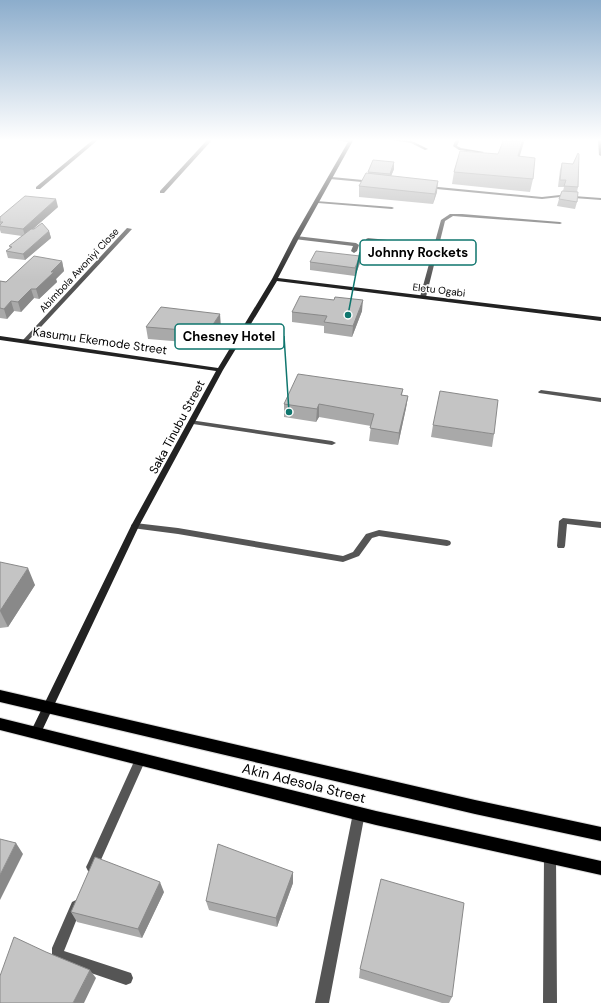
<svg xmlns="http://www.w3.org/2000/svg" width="601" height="1003" font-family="'DM Sans',sans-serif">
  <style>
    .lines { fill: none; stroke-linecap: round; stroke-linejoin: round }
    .primary-casing { stroke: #dbdbdb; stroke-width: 2 }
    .lane { fill: #555; fill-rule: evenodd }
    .street { fill: #555; fill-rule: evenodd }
    .secondary { fill: #222; fill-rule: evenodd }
    .primary { fill: #000; fill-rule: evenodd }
    .wall { fill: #a9a9a9 }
    .shaded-wall { fill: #898989 }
    .building { fill: #c4c4c4; stroke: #898989 }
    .labels { text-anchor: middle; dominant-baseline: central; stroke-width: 3; stroke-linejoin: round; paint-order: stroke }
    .far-street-label { font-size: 10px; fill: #000; stroke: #fff }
    .street-label { font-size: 12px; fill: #000; stroke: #fff }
    .near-street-label { font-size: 14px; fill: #000; stroke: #fff }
    .leader { fill: none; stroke: #0f766e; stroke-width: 1.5 }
    .callout-dot { fill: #0f766e; stroke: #fff; stroke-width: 1.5 }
    .callout { fill: #fff; stroke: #0f766e; stroke-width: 1.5 }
    .callout-label { font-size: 13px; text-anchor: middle; font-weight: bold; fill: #000 }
  </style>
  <rect width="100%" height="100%" fill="#fff"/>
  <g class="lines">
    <defs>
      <path id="primary" d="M 0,690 L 475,800 L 601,827 L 601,841 L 475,814 L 0,702 Z
        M 0,718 L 376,811 L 601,861 L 601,875 L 376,825 L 0,730 Z"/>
    </defs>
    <use href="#primary" class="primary-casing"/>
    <path class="lane" d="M 386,139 L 412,141 L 428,149 L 425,150 L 411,143 Z
      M 456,139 L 460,139 L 457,146 L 461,148 L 484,152 L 482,153 L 459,150 L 453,146 Z
      M 598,139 L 601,139 L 601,156 L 599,155 Z
      M 332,177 L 373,181 L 375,182 L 373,183 L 330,179 L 330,177 Z
      M 428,186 L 542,197 L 560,195 L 601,198 L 601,200 L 560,197 L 542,199 L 426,188 L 426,187 Z
      M 316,201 L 392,207 L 394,208 L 392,209 L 318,203 L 316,202 Z
      M 296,236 L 356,243 L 359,245 L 357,251 L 354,253 L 351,251 L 353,246 L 294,239 L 294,237 Z
      M 368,238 L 436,245 L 439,247 L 436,249 L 366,241 L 366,239 Z
      M 541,390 L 601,398 L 601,402 L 539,393 L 538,392 Z
      M 190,420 L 332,441 L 336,443 L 332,445 L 193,424 L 190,424 L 189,422 Z
      M 563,518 L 601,522 L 601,528 L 567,524 L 565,546 L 564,548 L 558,548 L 557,546 L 559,521 Z
      M 135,523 L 178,528 L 343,556 L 353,552 L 366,534 L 379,530 L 447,540 L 450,541 L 451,543 L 450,545 L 447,546 L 379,536 L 372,538 L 359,556 L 343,562 L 178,534 L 132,528 L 131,526 L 132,524 Z
      M 141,754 L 145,755 L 146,759 L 96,871 L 92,873 L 88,871 L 86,867 L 88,863 L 137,755 Z
      M 359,807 L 363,809 L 365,813 L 329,1003 L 315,1003 L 353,813 L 355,809 Z
      M 550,850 L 554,852 L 556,856 L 557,1003 L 543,1003 L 544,856 L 546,852 Z
      M 76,900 L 80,902 L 82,906 L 64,951 L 131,973 L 133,978 L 131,983 L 126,985 L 53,960 L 52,955 L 52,948 L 72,902 Z"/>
    <path class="street" d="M 94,139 L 99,139 L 40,189 L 36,189 L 36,187 Z
      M 208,139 L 213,139 L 164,193 L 160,193 L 160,191 Z
      M 450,214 L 462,214 L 560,222 L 562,223 L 560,224 L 453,216 L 445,221 L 426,297 L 421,298 L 420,297 L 441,220 Z
      M 127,228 L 132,229 L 27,342 L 23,342 L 23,340 Z"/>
    <path class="secondary" d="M 330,139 L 354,139 L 299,238 L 278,278 L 601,317 L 601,321 L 277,281 L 223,370 L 139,526 L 40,735 L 36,737 L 32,735 L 31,732 L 32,729 L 131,526 L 216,371 L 0,340 L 0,336 L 218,368 L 272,279 L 293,238 L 348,142 Z"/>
    <use href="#primary" class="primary"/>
  </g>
  <path class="wall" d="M 519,156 L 533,179 L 530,192 L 452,184 L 454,172 Z
    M 394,162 L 394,169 L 391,176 L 437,192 L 433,204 L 359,197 L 359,186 L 368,174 L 368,172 Z
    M 562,163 L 578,187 L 577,192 L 577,202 L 575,209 L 557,206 L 559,199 L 563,191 L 564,187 L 558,187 L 560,170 Z
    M 58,207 L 33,229 L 49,231 L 51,238 L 25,260 L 8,258 L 6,251 L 10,248 L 9,246 L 22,236 L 1,233 L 0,230 L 0,217 Z
    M 360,256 L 360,263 L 355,276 L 310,270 L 310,262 Z
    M 62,261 L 64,271 L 56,279 L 57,282 L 39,299 L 34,298 L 21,312 L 14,311 L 7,319 L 0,318 L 0,281 L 6,282 Z
    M 334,300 L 362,311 L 352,337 L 324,333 L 324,326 L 292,322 L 292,312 Z
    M 146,327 L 221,327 L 209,344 L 148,339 Z
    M 403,389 L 402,395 L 408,396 L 406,408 L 398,445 L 369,441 L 371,426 L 319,417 L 316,422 L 284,417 L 284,404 Z
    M 433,425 L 494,434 L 492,447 L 431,437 Z
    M 0,562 L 35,585 L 8,627 L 0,628 Z
    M 293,872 L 293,883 L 277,927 L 209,910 L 206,901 Z
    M 164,892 L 142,938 L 77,922 L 71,912 Z
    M 360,969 L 452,997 L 449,1003 L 442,1003 L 359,978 Z"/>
  <path class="shaded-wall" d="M 523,139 L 525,139 L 516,168 L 518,156 Z
    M 394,162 L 394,169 L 389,181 L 390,174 Z
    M 438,181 L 437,192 L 433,204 L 435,194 Z
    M 56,199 L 58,207 L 25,236 L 23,229 Z
    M 49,231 L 51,238 L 25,260 L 23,254 Z
    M 360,256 L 360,263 L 355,276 L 355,268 Z
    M 62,261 L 64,271 L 56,279 L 57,282 L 39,299 L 36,289 L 51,272 Z
    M 31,289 L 34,298 L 21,312 L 18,302 Z
    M 363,300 L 362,311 L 352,337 L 353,326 Z
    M 11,301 L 14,311 L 7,319 L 4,309 Z
    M 220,314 L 221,327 L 209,344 L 208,332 Z
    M 408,396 L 406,408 L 398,445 L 399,433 Z
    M 319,404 L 319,417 L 316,422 L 317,409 Z
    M 28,568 L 35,585 L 8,627 L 0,611 Z
    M 16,843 L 23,854 L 0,900 L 0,875 Z
    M 293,872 L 293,883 L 277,927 L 276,918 Z
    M 160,882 L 164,892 L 142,938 L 138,929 Z
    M 90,970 L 96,978 L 84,1003 L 73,1003 Z"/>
  <path class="building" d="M 504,139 L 523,139 L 518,156 L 535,158 L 533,179 L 454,172 L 460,151 L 498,154 Z
    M 578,153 L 579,154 L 578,187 L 564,186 L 566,180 L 560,180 L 562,163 L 573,164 Z
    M 373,160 L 394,162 L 390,174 L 368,172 Z
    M 366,173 L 438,181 L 435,194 L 359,186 Z
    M 562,191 L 578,192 L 577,202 L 559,199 Z
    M 25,196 L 56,199 L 23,229 L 0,226 L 0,225 L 3,222 L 0,222 L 0,217 Z
    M 42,223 L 49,231 L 23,254 L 6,251 L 12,247 L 9,246 L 31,229 L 34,229 Z
    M 316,251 L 360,256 L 355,268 L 310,262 Z
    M 34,256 L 62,261 L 51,272 L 54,272 L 36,289 L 31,289 L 18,302 L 11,301 L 4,309 L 0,308 L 0,281 L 6,282 Z
    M 300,296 L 334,300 L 335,297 L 363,300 L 353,326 L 324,322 L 327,316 L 292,312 Z
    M 161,307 L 220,314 L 208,332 L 146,327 Z
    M 298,374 L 403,389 L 401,395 L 408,396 L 399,433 L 370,428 L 374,414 L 319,404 L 317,409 L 284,404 Z
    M 440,391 L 498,400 L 494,434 L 433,425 Z
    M 0,562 L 28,568 L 0,611 Z
    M 0,839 L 16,843 L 0,875 Z
    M 218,844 L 293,872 L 276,918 L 206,901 Z
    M 95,857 L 160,882 L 138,929 L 71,912 Z
    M 381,879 L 464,903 L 452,997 L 360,969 Z
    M 14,937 L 46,952 L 90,970 L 73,1003 L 0,1003 L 0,976 Z"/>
  <linearGradient id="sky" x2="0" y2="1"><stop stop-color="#8cadcc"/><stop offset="0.5" stop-color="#fff"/><stop offset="1" stop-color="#fff" stop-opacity="0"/></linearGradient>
  <rect width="601" height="280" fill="url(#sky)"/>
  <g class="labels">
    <g class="far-street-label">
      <text transform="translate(79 270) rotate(-47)">Abimbola Awoniyi Close</text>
      <text transform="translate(439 290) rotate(7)">Eletu Ogabi</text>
    </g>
    <g class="street-label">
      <text transform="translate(100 341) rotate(8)">Kasumu Ekemode Street</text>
      <text transform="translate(177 427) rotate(-62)">Saka Tinubu Street</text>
    </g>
    <g class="near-street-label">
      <text transform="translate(304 783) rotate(14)">Akin Adesola Street</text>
    </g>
  </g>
  <path class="leader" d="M348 315L360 252M289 412L284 336"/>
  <g class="callout-dot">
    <circle cx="348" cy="315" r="4"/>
    <circle cx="289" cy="412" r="4"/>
  </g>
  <g class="callout">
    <rect x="360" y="240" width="116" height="25" rx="4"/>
    <rect x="175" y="324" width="109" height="25" rx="4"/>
  </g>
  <g class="callout-label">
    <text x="418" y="257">Johnny Rockets</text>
    <text x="229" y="341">Chesney Hotel</text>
  </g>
</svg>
